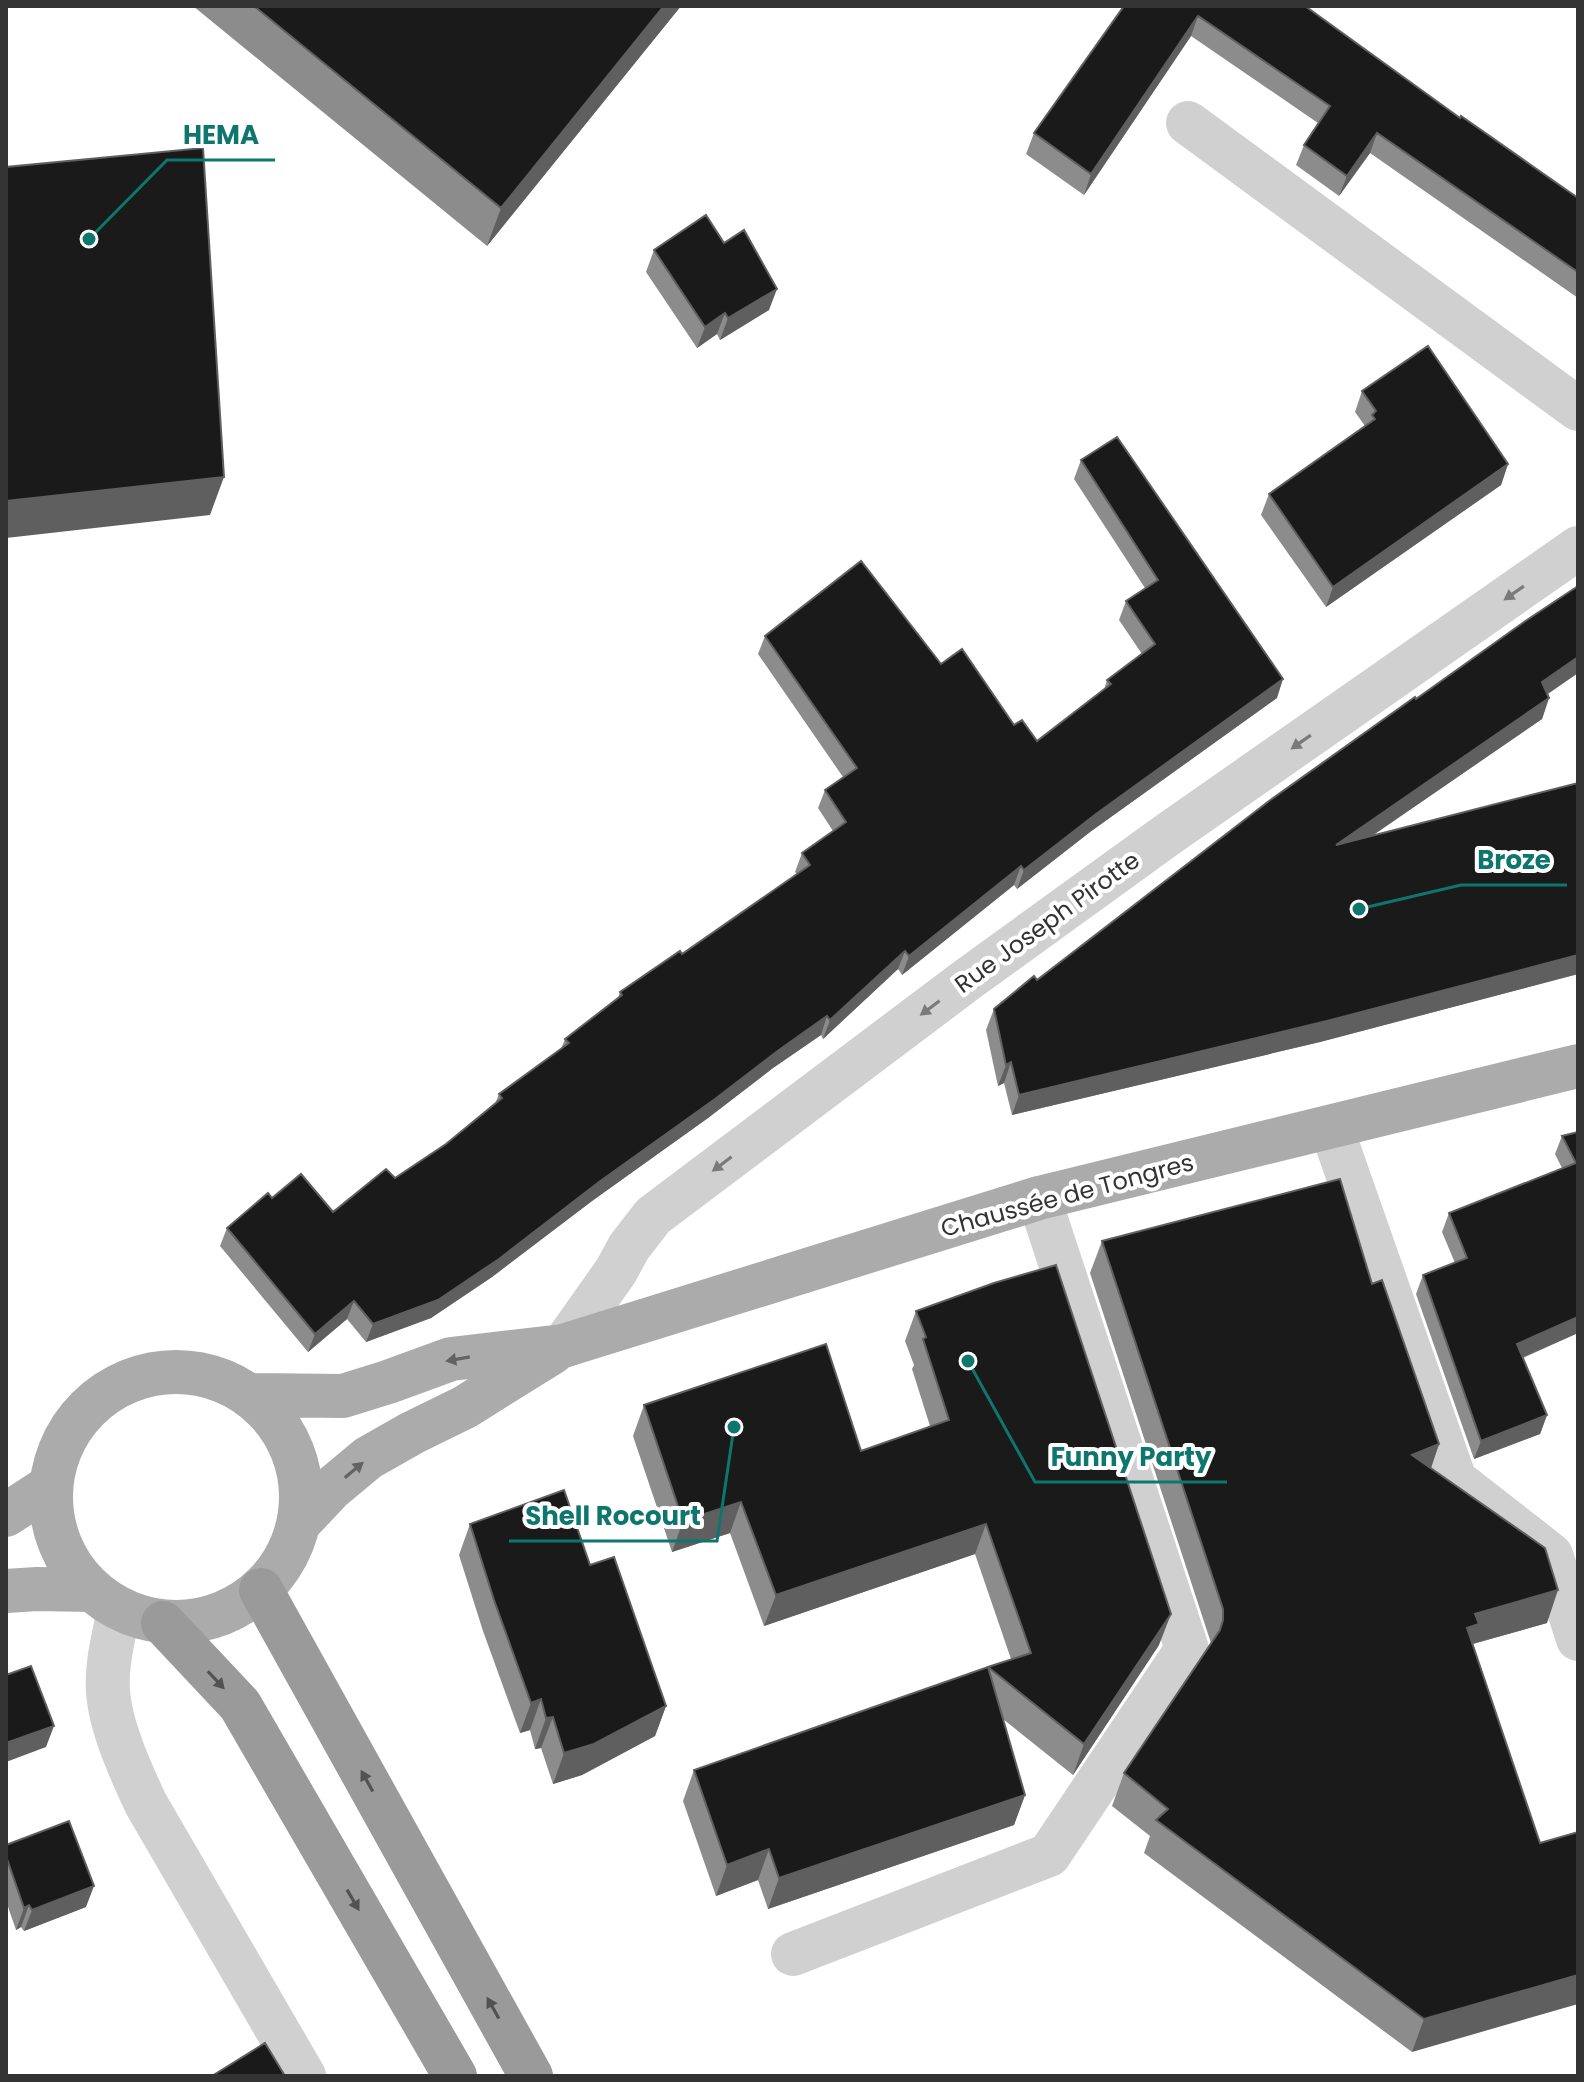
<svg xmlns="http://www.w3.org/2000/svg" width="1584" height="2082" font-family="Poppins,sans-serif">
  <style>
    .lines { fill: none; stroke-linecap: round; stroke-linejoin: round }
    .minor { stroke: #d0d0d0; stroke-width: 44 }
    .major { stroke: #ababab; stroke-width: 44 }
    .highway { stroke: #9a9a9a; stroke-width: 44 }
    .wall { fill: #8c8c8c }
    .shaded-wall { fill: #5f5f5f }
    .building { fill: #1a1a1a; stroke: #5f5f5f; stroke-width: 2 }
    .oneway { fill: #7a7a7a }
    .oneway2 { fill: #636363 }
    .oneway3 { fill: #525252 }
    .labels { text-anchor: middle; dominant-baseline: central; stroke-width: 8; stroke-linejoin: round; paint-order: stroke }
    .street-label { font-size: 24px; fill: #333; stroke: #fff }
    .leader { fill: none; stroke: #0f766e; stroke-width: 3 }
    .callout-dot { fill: #0f766e; stroke: #fff; stroke-width: 3 }
    .callout-label { font-size: 26px; text-anchor: middle; font-weight: bold; fill: #0f766e; stroke: #fff; stroke-width: 8; stroke-linejoin: round; paint-order: stroke }
  </style>
  <rect width="100%" height="100%" fill="#fff"/>
  <g class="lines">
    <path class="minor" d="M 1188,123 L 1578,409
      M 1331,1127 L 1455,1480 L 1551,1555 L 1578,1639
      M 563,1346 L 616,1271 L 629,1247 L 653,1216 L 968,979 L 1167,835 L 1578,548
      M 119,1610 C 114,1636 106,1664 108,1691 C 110,1726 131,1772 146,1804 L 304,2076
      M 793,1954 L 1049,1855 L 1187,1649 L 1039,1198"/>
    <path class="major" d="M51 1497a125 125 0 1 1 250 0a125 125 0 1 1-250 0Z
      M 248,1395 L 343,1396 L 388,1382 L 451,1359 L 563,1346 L 1039,1198 L 1578,1066
      M 6,1515 L 50,1486
      M 298,1524 L 332,1488 L 368,1458 L 412,1433 L 465,1407 L 553,1352
      M 6,1591 L 37,1589 L 91,1590"/>
    <path class="highway" d="M 261,1590 L 531,2076
      M 163,1623 L 240,1705 L 455,2076"/>
  </g>
  <path class="wall" d="M 193,6 L 681,6 L 487,246 Z
    M 1124,6 L 1305,6 L 1460,118 L 1578,198 L 1578,298 L 1370,153 L 1339,196 L 1296,165 L 1304,145 L 1318,123 L 1191,36 L 1084,195 L 1026,154 L 1034,133 Z
    M 654,250 L 769,310 L 720,340 L 717,334 L 697,348 L 646,272 Z
    M 1362,391 L 1508,464 L 1501,485 L 1326,607 L 1261,515 L 1269,494 L 1365,426 L 1355,412 Z
    M 1081,460 L 1277,698 L 1090,832 L 1017,889 L 1014,885 L 902,975 L 898,969 L 823,1039 L 821,1035 L 773,1068 L 708,1118 L 592,1201 L 492,1277 L 431,1318 L 366,1342 L 347,1319 L 308,1352 L 220,1246 L 227,1228 L 272,1198 L 333,1212 L 395,1178 L 446,1144 L 495,1104 L 499,1094 L 561,1049 L 565,1039 L 618,998 L 620,992 L 682,954 L 797,874 L 795,872 L 802,853 L 833,831 L 818,808 L 825,790 L 843,777 L 758,654 L 765,636 L 941,664 L 1014,725 L 1037,741 L 1104,690 L 1107,680 L 1142,654 L 1119,620 L 1126,601 L 1145,588 L 1074,479 Z
    M 1578,586 L 1578,673 L 1548,694 L 1549,698 L 1542,719 L 1372,836 L 1578,783 L 1578,974 L 1320,1042 L 1012,1115 L 1004,1083 L 998,1086 L 986,1030 L 994,1009 L 1037,980 L 1416,699 Z
    M 1578,1132 L 1578,1333 L 1523,1358 L 1547,1415 L 1540,1434 L 1474,1459 L 1416,1294 L 1423,1275 L 1455,1263 L 1442,1232 L 1449,1213 L 1562,1168 L 1555,1154 L 1562,1136 Z
    M 1102,1241 L 1372,1284 L 1439,1444 L 1431,1468 L 1547,1623 L 1473,1644 L 1540,1843 L 1412,2052 L 1144,1853 L 1150,1836 L 1112,1806 L 1124,1773 L 1211,1643 L 1090,1273 Z
    M 916,1311 L 1159,1645 L 1073,1775 L 1003,1719 L 1025,1795 L 1014,1825 L 768,1909 L 758,1880 L 716,1896 L 683,1801 L 694,1770 L 1011,1659 L 975,1554 L 764,1626 L 730,1533 L 672,1552 L 633,1436 L 644,1405 L 861,1451 L 930,1426 L 912,1369 L 914,1365 L 905,1341 Z
    M 470,1524 L 590,1565 L 666,1706 L 655,1736 L 582,1775 L 553,1784 L 541,1748 L 535,1749 L 530,1730 L 520,1733 L 483,1631 L 459,1555 Z
    M 6,1845 L 86,1907 L 24,1931 L 21,1927 L 16,1930 L 6,1901 Z"/>
  <path class="shaded-wall" d="M 664,6 L 681,6 L 487,246 L 501,208 Z
    M 1198,16 L 1191,36 L 1084,195 L 1091,174 Z
    M 1377,133 L 1370,153 L 1339,196 L 1347,176 Z
    M 777,289 L 769,310 L 720,340 L 728,318 Z
    M 725,313 L 717,334 L 697,348 L 705,327 Z
    M 1508,464 L 1501,485 L 1326,607 L 1333,587 Z
    M 224,477 L 210,515 L 6,538 L 6,501 Z
    M 1578,657 L 1578,673 L 1534,703 L 1542,682 Z
    M 1283,679 L 1277,698 L 1090,832 L 1017,889 L 1024,870 L 1096,814 Z
    M 1549,698 L 1542,719 L 1328,866 L 1336,845 Z
    M 1021,866 L 1014,885 L 902,975 L 909,956 Z
    M 905,951 L 898,969 L 823,1039 L 830,1020 Z
    M 1578,955 L 1578,974 L 1320,1042 L 1012,1115 L 1019,1095 Z
    M 827,1016 L 821,1035 L 773,1068 L 708,1118 L 592,1201 L 492,1277 L 431,1318 L 366,1342 L 373,1324 L 599,1182 L 779,1050 Z
    M 1011,1062 L 1004,1083 L 998,1086 L 1006,1065 Z
    M 354,1301 L 347,1319 L 308,1352 L 315,1334 Z
    M 1578,1317 L 1578,1333 L 1510,1363 L 1517,1344 Z
    M 1547,1415 L 1540,1434 L 1474,1459 L 1481,1441 Z
    M 1439,1444 L 1428,1477 L 1412,1455 Z
    M 741,1502 L 730,1533 L 672,1552 L 683,1521 Z
    M 986,1524 L 975,1554 L 764,1626 L 776,1595 Z
    M 1558,1590 L 1547,1623 L 1472,1644 L 1467,1628 L 1475,1614 Z
    M 1171,1614 L 1159,1645 L 1073,1775 L 1084,1744 Z
    M 541,1699 L 530,1730 L 520,1733 L 531,1703 Z
    M 666,1706 L 655,1736 L 582,1775 L 553,1784 L 564,1753 Z
    M 553,1717 L 541,1748 L 535,1749 L 546,1718 Z
    M 54,1726 L 46,1747 L 6,1762 L 6,1743 Z
    M 1025,1795 L 1014,1825 L 768,1909 L 779,1878 Z
    M 769,1849 L 758,1880 L 716,1896 L 727,1865 Z
    M 94,1886 L 86,1907 L 24,1931 L 32,1910 Z
    M 29,1905 L 21,1927 L 16,1930 L 24,1908 Z
    M 1578,1975 L 1578,2004 L 1412,2052 L 1424,2019 Z"/>
  <path class="building" d="M 254,6 L 664,6 L 501,208 Z
    M 1124,6 L 1305,6 L 1460,118 L 1461,116 L 1578,198 L 1578,272 L 1377,133 L 1347,176 L 1304,145 L 1330,106 L 1198,16 L 1091,174 L 1034,133 Z
    M 203,148 L 224,477 L 6,501 L 6,167 Z
    M 706,215 L 724,243 L 744,230 L 777,289 L 728,318 L 725,313 L 705,327 L 654,250 Z
    M 1428,346 L 1508,464 L 1333,587 L 1269,494 L 1375,419 L 1372,415 L 1376,411 L 1362,391 Z
    M 1117,437 L 1283,679 L 1096,814 L 1024,870 L 1021,866 L 909,956 L 905,951 L 830,1020 L 827,1016 L 779,1050 L 715,1099 L 599,1182 L 499,1259 L 438,1300 L 373,1324 L 354,1301 L 315,1334 L 227,1228 L 268,1193 L 272,1198 L 301,1174 L 333,1212 L 386,1169 L 395,1178 L 446,1144 L 502,1098 L 499,1094 L 569,1043 L 565,1039 L 622,995 L 620,992 L 680,951 L 682,954 L 810,865 L 802,853 L 846,822 L 825,790 L 857,768 L 765,636 L 861,561 L 941,664 L 962,649 L 1014,725 L 1022,720 L 1037,741 L 1111,684 L 1107,680 L 1155,644 L 1126,601 L 1158,580 L 1081,460 Z
    M 1578,586 L 1578,657 L 1542,682 L 1549,698 L 1336,845 L 1578,783 L 1578,955 L 1327,1021 L 1019,1095 L 1011,1062 L 1006,1065 L 994,1009 L 1034,976 L 1037,980 L 1269,801 L 1415,697 L 1416,699 L 1524,622 Z
    M 1578,1132 L 1578,1317 L 1517,1344 L 1547,1415 L 1481,1441 L 1423,1275 L 1467,1258 L 1449,1213 L 1576,1163 L 1562,1136 Z
    M 1340,1179 L 1372,1284 L 1382,1280 L 1439,1444 L 1412,1455 L 1545,1548 L 1558,1590 L 1475,1614 L 1479,1624 L 1467,1628 L 1540,1843 L 1578,1832 L 1578,1975 L 1424,2019 L 1156,1820 L 1168,1809 L 1124,1773 L 1220,1630 L 1223,1620 L 1223,1609 L 1102,1241 Z
    M 1056,1265 L 1171,1614 L 1084,1744 L 988,1667 L 1031,1653 L 986,1524 L 776,1595 L 741,1502 L 683,1521 L 644,1405 L 826,1344 L 861,1451 L 949,1420 L 923,1339 L 926,1337 L 916,1311 L 994,1283 Z
    M 564,1490 L 590,1565 L 614,1557 L 666,1706 L 594,1744 L 564,1753 L 553,1717 L 546,1718 L 541,1699 L 531,1703 L 494,1600 L 470,1524 Z
    M 31,1666 L 54,1726 L 6,1743 L 6,1675 Z
    M 988,1667 L 1025,1795 L 779,1878 L 769,1849 L 727,1865 L 694,1770 Z
    M 69,1821 L 94,1886 L 32,1910 L 29,1905 L 24,1908 L 6,1856 L 6,1845 Z
    M 265,2043 L 285,2076 L 212,2076 Z"/>
  <defs><path id="oneway-solid" d="M-6-.8H1V-3.2L6.5 0L1 3.2V.8H-6Z" transform="scale(2)"/></defs>
  <g class="oneway">
    <use href="#oneway-solid" transform="translate(1514 593) rotate(145)"/>
    <use href="#oneway-solid" transform="translate(1301 742) rotate(145)"/>
    <use href="#oneway-solid" transform="translate(930 1008) rotate(143)"/>
    <use href="#oneway-solid" transform="translate(722 1164) rotate(143)"/>
  </g>
  <g class="oneway2">
    <use href="#oneway-solid" transform="translate(458 1359) rotate(170)"/>
    <use href="#oneway-solid" transform="translate(354 1470) rotate(-40)"/>
  </g>
  <g class="oneway3">
    <use href="#oneway-solid" transform="translate(216 1680) rotate(47)"/>
    <use href="#oneway-solid" transform="translate(367 1781) rotate(-119)"/>
    <use href="#oneway-solid" transform="translate(353 1900) rotate(60)"/>
    <use href="#oneway-solid" transform="translate(493 2008) rotate(-119)"/>
  </g>
  <g class="labels">
    <g class="street-label">
      <text transform="translate(1047 922) rotate(-36)">Rue Joseph Pirotte</text>
      <text transform="translate(1067 1195) rotate(-15)">Chaussée de Tongres</text>
    </g>
  </g>
  <path class="leader" d="M89 239L167 160H275M1359 909L1461 885H1567M968 1361L1035 1482H1227M734 1427L717 1541H509"/>
  <g class="callout-dot">
    <circle cx="89" cy="239" r="8"/>
    <circle cx="1359" cy="909" r="8"/>
    <circle cx="968" cy="1361" r="8"/>
    <circle cx="734" cy="1427" r="8"/>
  </g>
  <g class="callout-label">
    <text x="221" y="144">HEMA</text>
    <text x="1514" y="869">Broze</text>
    <text x="1131" y="1466">Funny Party</text>
    <text x="613" y="1525">Shell Rocourt</text>
  </g>
  <rect width="1584" height="2082" fill="none" stroke="#333333" stroke-width="16"/>
</svg>
